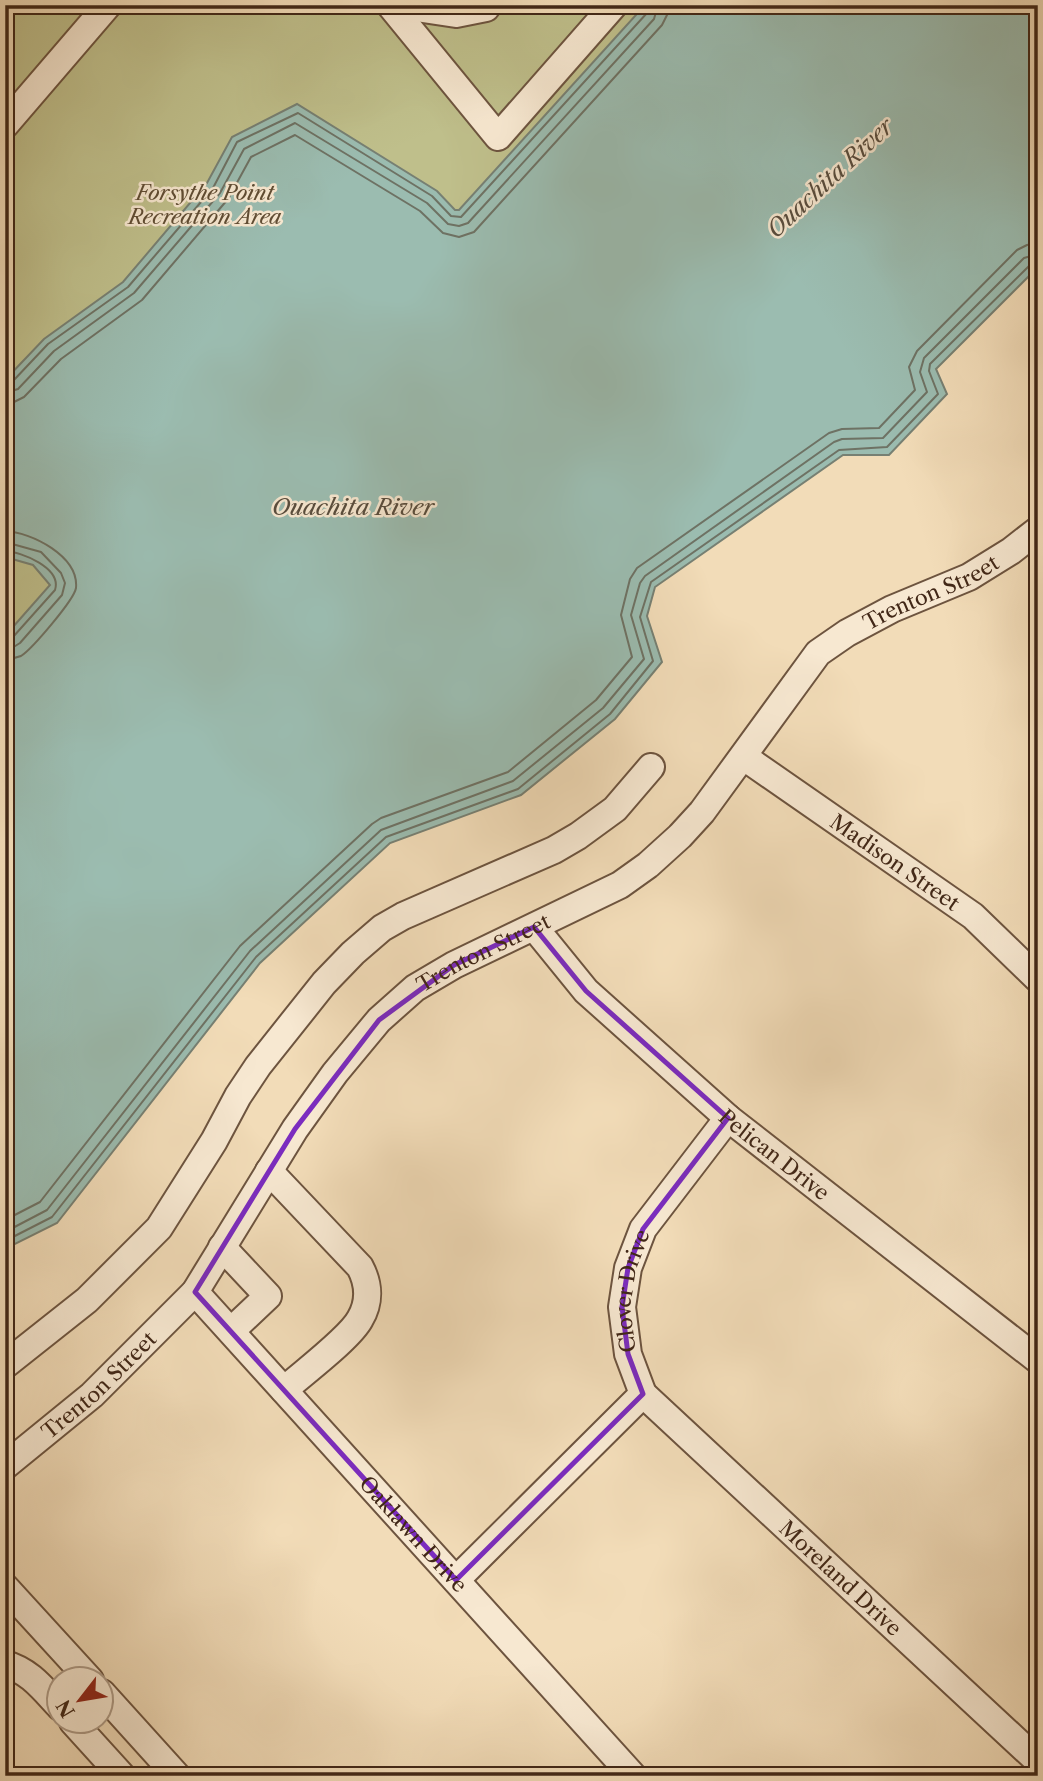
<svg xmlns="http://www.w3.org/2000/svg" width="1043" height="1781" font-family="'Libre Caslon Text',serif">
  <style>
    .green { fill: #bfbf8b; stroke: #807351; stroke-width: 2 }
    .water { fill: #9bbcb0; stroke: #778073; stroke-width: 2 }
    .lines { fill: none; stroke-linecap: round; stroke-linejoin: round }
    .shore { stroke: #6e7264; stroke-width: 2 }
    .minor-casing { stroke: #6d543f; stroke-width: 30 }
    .minor { stroke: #f7e8d1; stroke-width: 26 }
    .marked { fill: none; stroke: #7b2cbf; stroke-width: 5; stroke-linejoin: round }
    .labels { text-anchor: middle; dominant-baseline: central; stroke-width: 5; stroke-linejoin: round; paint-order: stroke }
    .park-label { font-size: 21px; font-style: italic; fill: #604d34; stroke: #f7e8d1 }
    .street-label { font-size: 21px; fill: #412717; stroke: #f7e8d1 }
    .water-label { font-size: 23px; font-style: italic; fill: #584c3d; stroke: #f7e8d1 }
  </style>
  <rect width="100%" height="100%" fill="#f2dcb8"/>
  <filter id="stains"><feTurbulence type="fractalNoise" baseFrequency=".00286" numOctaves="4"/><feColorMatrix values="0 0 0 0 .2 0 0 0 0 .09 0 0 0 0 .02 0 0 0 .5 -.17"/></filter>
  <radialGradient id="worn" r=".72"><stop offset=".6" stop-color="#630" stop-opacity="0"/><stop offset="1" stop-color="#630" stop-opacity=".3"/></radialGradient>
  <path class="green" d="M 5,5 L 650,5 L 5,701 Z"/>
  <path class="water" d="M 645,5 L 1038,5 L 1038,267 L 936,369 L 947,394 L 889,455 L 843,455 L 655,587 L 647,616 L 662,662 L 615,719 L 521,795 L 390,843 L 260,963 L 57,1223 L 5,1249 L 5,636 L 50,585 L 33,565 L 5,557 L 5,380 L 44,339 L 123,282 L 207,183 L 232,137 L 297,104 L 437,191 L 455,210 L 459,210 Z"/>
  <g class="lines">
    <path class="shore" d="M 5,384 L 13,381 L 48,344 L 128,287 L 213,188 L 237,142 L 298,113 L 432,196 L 451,216 L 461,217 L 647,13 L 649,5
      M 5,393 L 18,389 L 54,351 L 134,293 L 220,193 L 244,149 L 295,123 L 427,203 L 448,224 L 459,226 L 468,223 L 654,19 L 658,5
      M 5,403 L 14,402 L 24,397 L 61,359 L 142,300 L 228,199 L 251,157 L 295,135 L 420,211 L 443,233 L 459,237 L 474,232 L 662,25 L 667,15 L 669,5
      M 5,531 C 31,532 79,556 76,588 C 74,600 32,649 21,656 C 16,658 11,659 5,659
      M 5,542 L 41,552 L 61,573 L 65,583 L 62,595 L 20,643 L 12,648 L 5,649
      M 5,551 C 22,552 62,568 55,590 L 13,637 L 5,640
      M 5,1220 L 40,1202 L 240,946 L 372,824 L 381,818 L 508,772 L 596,700 L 632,657 L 621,615 L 630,579 L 637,568 L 829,433 L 842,429 L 879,428 L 915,390 L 909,367 L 917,351 L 1017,250 L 1027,245 L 1038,243
      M 5,1232 L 47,1210 L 250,951 L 381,830 L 513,781 L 603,708 L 644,659 L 631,615 L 640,583 L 645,576 L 834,442 L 842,439 L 883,438 L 927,392 L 920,372 L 924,358 L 1024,258 L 1038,254
      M 5,1241 L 52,1217 L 256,957 L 386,837 L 518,789 L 610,714 L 653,661 L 640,617 L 651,582 L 839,450 L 887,447 L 938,394 L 929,371 L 930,364 L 1030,265 L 1038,263"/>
    <defs>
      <g id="minor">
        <path d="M 390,5 L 498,137 L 614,5"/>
        <path d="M 396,5 L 456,14 L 486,8 L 488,5"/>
        <path d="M 5,125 L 108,5"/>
        <path id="s1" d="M 744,757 L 973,916 L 1038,979"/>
        <path id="s2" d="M 534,927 L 586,991 L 728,1118 L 1038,1360"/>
        <path d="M 269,1171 L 360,1267 C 369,1284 370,1302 360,1319 C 350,1338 303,1373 284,1390"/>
        <path d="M 222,1247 L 268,1296 L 231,1331"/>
        <path id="s3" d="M 195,1292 L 633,1776"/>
        <path d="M 5,1365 L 87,1300 L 159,1228 L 214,1141 L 238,1096 L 258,1066 L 324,983 L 353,953 L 382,928 L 403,916 L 554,850 L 578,836 L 615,809 L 651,767"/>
        <path id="s4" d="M 643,1394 L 1038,1761"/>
        <path id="s5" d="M 5,1466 L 92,1395 L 195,1292 L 295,1129 L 335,1073 L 379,1020 L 415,988 L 454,965 L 620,885 L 648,865 L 680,836 L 702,812 L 818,653 L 847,633 L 892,609 L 969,577 L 1011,551 L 1038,530"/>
        <path id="s6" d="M 456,1580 L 643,1394 L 628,1354 L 622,1307 L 628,1268 L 643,1229 L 728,1118"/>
        <path d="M 5,1587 L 90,1680"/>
        <path d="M 5,1664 C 30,1671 43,1689 60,1707"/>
        <path d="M 102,1693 L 177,1776"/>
        <path d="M 73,1722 L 122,1776"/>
      </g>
    </defs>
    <use href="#minor" class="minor-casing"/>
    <use href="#minor" class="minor"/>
  </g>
  <path class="marked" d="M 534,927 L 586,991 L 728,1118 L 643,1229 L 628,1268 L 622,1307 L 628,1354 L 643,1394 L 456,1580 L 195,1292 L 295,1129 L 379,1020 L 454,965 Z"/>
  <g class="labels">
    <g class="park-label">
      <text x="205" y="192">Forsythe Point<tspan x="205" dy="24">Recreation Area</tspan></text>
    </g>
    <g class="street-label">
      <text stroke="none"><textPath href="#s5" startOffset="1300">Trenton Street</textPath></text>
      <text stroke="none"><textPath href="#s1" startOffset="184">Madison Street</textPath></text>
      <text stroke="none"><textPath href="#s5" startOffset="712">Trenton Street</textPath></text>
      <text stroke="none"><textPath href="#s2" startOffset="332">Pelican Drive</textPath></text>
      <text stroke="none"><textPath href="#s6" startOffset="371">Clover Drive</textPath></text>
      <text stroke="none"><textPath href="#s5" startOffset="124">Trenton Street</textPath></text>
      <text stroke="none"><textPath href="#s3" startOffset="326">Oaklawn Drive</textPath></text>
      <text stroke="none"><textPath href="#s4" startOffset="270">Moreland Drive</textPath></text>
    </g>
    <g class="water-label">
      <text transform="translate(830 178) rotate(-43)">Ouachita River</text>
      <text x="353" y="507">Ouachita River</text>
    </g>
  </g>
  <rect width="1043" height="1781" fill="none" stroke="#f2dcb8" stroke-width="28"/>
  <rect x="7" y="7" width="1029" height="1767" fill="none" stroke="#412717" stroke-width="3.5"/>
  <rect x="14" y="14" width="1015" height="1753" fill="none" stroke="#412717" stroke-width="2"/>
  <g transform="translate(80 1700) rotate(239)"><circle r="33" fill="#f7e8d1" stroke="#ae9b87" stroke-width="2"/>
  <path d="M0-5L12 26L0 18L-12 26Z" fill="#8f2418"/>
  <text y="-10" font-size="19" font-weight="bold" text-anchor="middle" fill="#412717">N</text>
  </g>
  <rect width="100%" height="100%" filter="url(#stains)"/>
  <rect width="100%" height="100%" fill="url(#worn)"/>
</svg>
